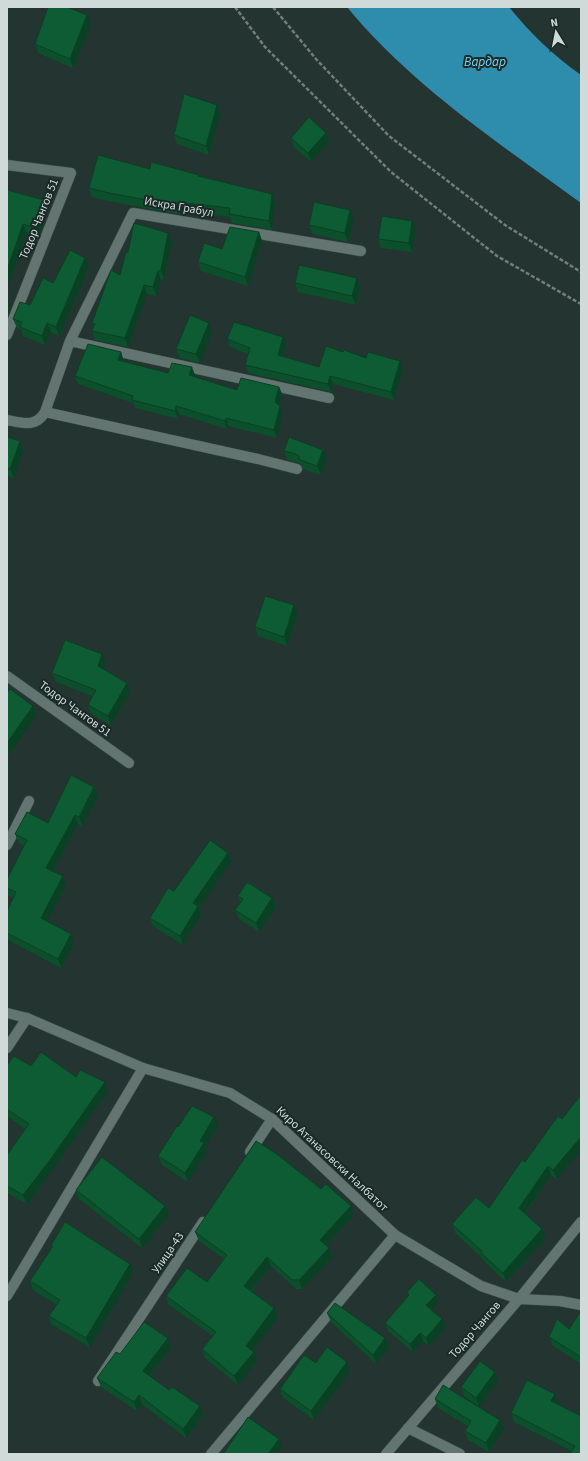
<svg xmlns="http://www.w3.org/2000/svg" width="588" height="1461" font-family="'Source Sans 3',sans-serif">
  <style>
    .water { fill: #2e8cac }
    .lines { fill: none; stroke-linecap: round; stroke-linejoin: round }
    .minor-casing { stroke: #43514e; stroke-width: 11 }
    .tertiary-casing { stroke: #43514e; stroke-width: 11 }
    .path { stroke: #717e7b; stroke-width: 2.5; stroke-dasharray: 4 2; stroke-linecap: butt }
    .minor { stroke: #637571; stroke-width: 10 }
    .tertiary { stroke: #637571; stroke-width: 10 }
    .wall { fill: #0c4f2c }
    .shaded-wall { fill: #0a4024 }
    .building { fill: #0e5c33; stroke: #0a4024 }
    .labels { text-anchor: middle; dominant-baseline: central; stroke-width: 4; stroke-linejoin: round; paint-order: stroke }
    .street-label { font-size: 12px; fill: #d0dad8; stroke: #1a2a26 }
    .water-label { font-size: 13px; font-style: italic; fill: #75d2f6; stroke: #1a2a26 }
  </style>
  <rect width="100%" height="100%" fill="#243430"/>
  <path class="water" d="M 347,7 L 509,7 C 530,33 554,56 581,75 L 581,203 C 500,144 411,85 347,7 Z"/>
  <g class="lines">
    <defs>
      <path id="minor" d="M 7,165 L 71,173 L 7,335
        M 70,341 L 329,398
        M 45,412 L 258,459 L 297,469
        M 7,420 C 22,423 36,428 45,412 L 70,341 L 133,213 L 361,251
        M 7,676 L 129,763
        M 7,845 L 29,801
        M 7,1048 L 27,1018
        M 250,1152 L 272,1119
        M 7,1296 L 143,1068
        M 519,1299 L 581,1222
        M 98,1381 L 203,1222
        M 408,1428 L 460,1454
        M 211,1454 L 395,1235"/>
      <path id="tertiary" d="M 7,1013 L 27,1018 L 143,1068 L 230,1093 L 272,1119 L 395,1235 L 481,1286 L 519,1299 L 560,1301 L 581,1305
        M 386,1454 L 519,1299"/>
    </defs>
    <use href="#minor" class="minor-casing"/>
    <use href="#tertiary" class="tertiary-casing"/>
    <path class="path" d="M 235,7 L 265,47 L 391,172 L 497,256 L 581,304
      M 273,7 L 316,59 L 389,136 L 505,225 L 581,272"/>
    <use href="#minor" class="minor"/>
    <use href="#tertiary" class="tertiary"/>
  </g>
  <path class="wall" d="M 87,15 L 91,24 L 73,68 L 38,53 L 35,44 Z
    M 220,114 L 209,155 L 177,144 L 174,135 Z
    M 326,133 L 329,142 L 311,162 L 294,147 L 291,138 Z
    M 150,169 L 199,175 L 199,176 L 272,194 L 275,203 L 272,230 L 232,223 L 230,217 L 178,211 L 178,214 L 113,202 L 92,197 L 89,188 Z
    M 7,190 L 44,200 L 47,209 L 39,237 L 27,233 L 7,288 Z
    M 354,219 L 348,242 L 312,234 L 309,225 Z
    M 416,230 L 412,252 L 381,248 L 378,239 Z
    M 259,232 L 262,241 L 248,286 L 201,271 L 198,262 L 222,249 Z
    M 172,242 L 164,279 L 161,280 L 157,296 L 147,294 L 128,347 L 95,340 L 92,331 L 93,327 L 92,323 L 120,275 L 128,252 Z
    M 89,267 L 59,336 L 51,332 L 45,345 L 23,336 L 21,329 L 17,328 L 13,319 L 30,305 L 53,283 Z
    M 357,278 L 360,287 L 356,305 L 298,292 L 295,283 Z
    M 212,332 L 200,363 L 180,358 L 176,349 Z
    M 283,337 L 286,345 L 283,356 L 319,367 L 366,358 L 400,361 L 403,369 L 394,400 L 333,384 L 331,392 L 248,373 L 245,365 L 248,354 L 230,347 L 227,339 Z
    M 121,352 L 123,359 L 123,361 L 168,373 L 195,375 L 194,377 L 237,390 L 279,387 L 282,394 L 279,405 L 282,414 L 277,438 L 228,426 L 227,429 L 179,414 L 178,419 L 135,408 L 133,403 L 78,384 L 75,376 Z
    M 7,437 L 20,441 L 23,450 L 14,478 L 7,476 Z
    M 284,451 L 327,459 L 321,475 L 303,469 L 302,465 L 299,463 L 287,460 Z
    M 294,605 L 298,614 L 287,646 L 258,636 L 255,627 Z
    M 102,654 L 106,663 L 103,669 L 127,683 L 130,692 L 111,725 L 91,714 L 88,705 L 92,696 L 56,682 L 52,673 Z
    M 94,787 L 98,796 L 82,826 L 78,824 L 53,871 L 63,876 L 66,885 L 47,921 L 74,943 L 61,968 L 8,940 L 7,941 L 7,911 L 14,898 L 7,895 L 7,879 L 24,846 L 19,843 L 15,834 L 48,823 Z
    M 228,853 L 231,862 L 199,908 L 201,915 L 183,945 L 153,926 L 150,918 L 174,891 Z
    M 238,896 L 272,898 L 276,907 L 259,932 L 239,919 L 235,910 L 240,902 Z
    M 7,1065 L 31,1066 L 76,1077 L 105,1082 L 108,1091 L 53,1169 L 27,1204 L 7,1193 L 7,1155 L 25,1129 L 7,1116 Z
    M 581,1095 L 581,1150 L 557,1179 L 551,1175 L 525,1214 L 542,1229 L 546,1238 L 506,1282 L 484,1261 L 482,1258 L 455,1233 L 452,1224 L 489,1208 L 525,1162 L 562,1119 Z
    M 218,1126 L 205,1147 L 207,1152 L 188,1182 L 162,1165 L 158,1156 L 178,1127 Z
    M 321,1189 L 354,1215 L 326,1246 L 329,1248 L 333,1257 L 302,1289 L 296,1289 L 271,1266 L 251,1291 L 274,1308 L 278,1317 L 252,1351 L 254,1352 L 257,1361 L 238,1385 L 205,1358 L 202,1349 L 213,1336 L 169,1305 L 166,1296 L 207,1282 L 224,1259 L 199,1241 L 195,1232 Z
    M 76,1190 L 165,1206 L 169,1215 L 142,1248 L 79,1199 Z
    M 51,1245 L 130,1264 L 133,1273 L 90,1347 L 52,1325 L 49,1316 L 57,1305 L 33,1290 L 30,1281 L 52,1248 Z
    M 407,1292 L 438,1302 L 431,1310 L 445,1327 L 429,1346 L 423,1341 L 413,1352 L 388,1331 L 385,1323 L 408,1296 Z
    M 581,1311 L 581,1364 L 552,1345 L 549,1337 L 569,1329 Z
    M 327,1313 L 389,1347 L 376,1364 L 331,1322 Z
    M 168,1338 L 171,1347 L 150,1376 L 203,1415 L 186,1438 L 142,1404 L 137,1411 L 101,1387 L 97,1378 L 120,1354 Z
    M 316,1363 L 350,1371 L 314,1420 L 283,1398 L 280,1389 Z
    M 495,1372 L 498,1381 L 479,1407 L 504,1429 L 489,1452 L 468,1440 L 465,1431 L 468,1426 L 438,1408 L 435,1399 L 479,1407 L 464,1396 L 461,1387 Z
    M 559,1403 L 558,1404 L 581,1454 L 572,1451 L 514,1422 L 511,1413 Z"/>
  <path class="shaded-wall" d="M 87,15 L 91,24 L 73,68 L 70,59 Z
    M 217,105 L 220,114 L 209,155 L 206,146 Z
    M 326,133 L 329,142 L 311,162 L 308,153 Z
    M 272,194 L 275,203 L 272,230 L 269,221 Z
    M 44,200 L 47,209 L 39,237 L 36,228 Z
    M 175,202 L 178,211 L 178,214 L 174,205 Z
    M 350,210 L 354,219 L 348,242 L 345,233 Z
    M 412,221 L 416,230 L 412,252 L 409,243 Z
    M 23,224 L 27,233 L 7,288 L 7,270 Z
    M 259,232 L 262,241 L 248,286 L 245,277 Z
    M 168,233 L 172,242 L 164,279 L 161,270 Z
    M 85,258 L 89,267 L 59,336 L 56,327 Z
    M 158,271 L 161,280 L 157,296 L 153,287 Z
    M 357,278 L 360,287 L 356,305 L 352,296 Z
    M 144,285 L 147,294 L 128,347 L 125,338 Z
    M 8,298 L 11,307 L 7,317 L 7,300 Z
    M 47,323 L 51,332 L 45,345 L 42,336 Z
    M 209,323 L 212,332 L 200,363 L 196,354 Z
    M 283,337 L 286,345 L 281,363 L 278,355 Z
    M 121,352 L 123,359 L 121,367 L 118,360 Z
    M 400,361 L 403,369 L 394,400 L 391,392 Z
    M 192,367 L 195,375 L 192,383 L 189,375 Z
    M 330,376 L 333,384 L 331,392 L 328,384 Z
    M 279,387 L 282,394 L 278,410 L 275,402 Z
    M 176,406 L 179,414 L 178,419 L 175,411 Z
    M 280,406 L 282,414 L 277,438 L 274,430 Z
    M 226,418 L 228,426 L 227,429 L 225,421 Z
    M 20,441 L 23,450 L 14,478 L 10,469 Z
    M 323,450 L 327,459 L 321,475 L 317,466 Z
    M 294,605 L 298,614 L 287,646 L 284,637 Z
    M 102,654 L 106,663 L 101,675 L 98,666 Z
    M 127,683 L 130,692 L 111,725 L 108,716 Z
    M 33,706 L 37,715 L 7,757 L 7,743 Z
    M 7,761 L 9,767 L 7,771 Z
    M 94,787 L 98,796 L 82,826 L 79,817 Z
    M 75,815 L 78,824 L 50,876 L 46,868 Z
    M 228,853 L 231,862 L 199,908 L 201,915 L 183,945 L 180,936 L 193,903 Z
    M 63,876 L 66,885 L 44,927 L 41,918 Z
    M 272,898 L 276,907 L 259,932 L 256,923 Z
    M 71,934 L 74,943 L 61,968 L 58,959 Z
    M 105,1082 L 108,1091 L 53,1169 L 27,1204 L 23,1195 Z
    M 214,1117 L 218,1126 L 205,1147 L 207,1152 L 188,1182 L 185,1173 L 200,1141 Z
    M 581,1137 L 581,1150 L 557,1179 L 553,1170 Z
    M 548,1166 L 551,1175 L 522,1217 L 519,1208 Z
    M 165,1206 L 169,1215 L 142,1248 L 139,1239 Z
    M 351,1206 L 354,1215 L 323,1249 L 320,1240 Z
    M 542,1229 L 546,1238 L 506,1282 L 503,1273 Z
    M 329,1248 L 333,1257 L 302,1289 L 299,1280 Z
    M 267,1257 L 271,1266 L 247,1295 L 244,1286 Z
    M 130,1264 L 133,1273 L 90,1347 L 86,1338 Z
    M 436,1295 L 438,1302 L 429,1313 L 426,1305 Z
    M 274,1308 L 278,1317 L 249,1355 L 246,1346 Z
    M 442,1319 L 445,1327 L 429,1346 L 426,1338 Z
    M 420,1333 L 423,1341 L 413,1352 L 410,1344 Z
    M 168,1338 L 171,1347 L 146,1380 L 143,1371 Z
    M 385,1338 L 389,1347 L 376,1364 L 373,1355 Z
    M 254,1352 L 257,1361 L 238,1385 L 234,1376 Z
    M 347,1362 L 350,1371 L 314,1420 L 311,1411 Z
    M 495,1372 L 498,1381 L 479,1407 L 476,1398 Z
    M 555,1394 L 559,1403 L 555,1410 L 551,1401 Z
    M 139,1395 L 142,1404 L 137,1411 L 134,1402 Z
    M 200,1406 L 203,1415 L 186,1438 L 183,1429 Z
    M 500,1420 L 504,1429 L 489,1452 L 486,1443 Z
    M 279,1439 L 282,1447 L 277,1454 L 268,1454 Z"/>
  <path class="building" d="M 48,7 L 67,7 L 87,15 L 70,59 L 35,44 Z
    M 184,94 L 217,105 L 206,146 L 174,135 Z
    M 309,117 L 326,133 L 308,153 L 291,138 Z
    M 98,155 L 150,169 L 151,162 L 199,175 L 198,176 L 272,194 L 269,221 L 229,214 L 230,208 L 175,202 L 174,205 L 109,193 L 89,188 Z
    M 7,190 L 44,200 L 36,228 L 23,224 L 7,270 Z
    M 314,202 L 350,210 L 345,233 L 309,225 Z
    M 382,216 L 412,221 L 409,243 L 378,239 Z
    M 134,223 L 168,233 L 161,270 L 158,271 L 153,287 L 144,285 L 125,338 L 92,331 L 95,324 L 92,323 L 111,270 L 120,275 L 126,252 L 128,252 Z
    M 230,227 L 259,232 L 245,277 L 198,262 L 204,243 L 222,249 Z
    M 70,250 L 85,258 L 56,327 L 47,323 L 42,336 L 20,327 L 22,322 L 13,319 L 20,302 L 30,305 L 43,278 L 53,283 Z
    M 299,265 L 357,278 L 352,296 L 295,283 Z
    M 190,315 L 209,323 L 196,354 L 176,349 Z
    M 234,322 L 283,337 L 278,355 L 319,367 L 326,346 L 343,352 L 344,350 L 366,358 L 368,352 L 400,361 L 391,392 L 330,376 L 328,384 L 245,365 L 250,348 L 227,339 Z
    M 88,344 L 121,352 L 118,360 L 168,373 L 172,363 L 192,367 L 189,375 L 237,390 L 241,378 L 279,387 L 275,402 L 280,406 L 274,430 L 226,418 L 225,421 L 176,406 L 175,411 L 132,400 L 133,396 L 75,376 Z
    M 7,437 L 20,441 L 10,469 L 7,468 Z
    M 289,437 L 323,450 L 317,466 L 300,460 L 299,456 L 296,454 L 284,451 Z
    M 265,596 L 294,605 L 284,637 L 255,627 Z
    M 65,640 L 102,654 L 98,666 L 127,683 L 108,716 L 88,705 L 96,690 L 52,673 Z
    M 10,689 L 33,706 L 7,743 L 7,693 Z
    M 71,775 L 94,787 L 79,817 L 75,815 L 46,868 L 63,876 L 41,918 L 71,934 L 58,959 L 7,933 L 7,911 L 16,892 L 7,888 L 7,879 L 27,840 L 15,834 L 27,812 L 48,823 Z
    M 210,840 L 228,853 L 193,903 L 198,906 L 180,936 L 150,918 L 168,888 L 174,891 Z
    M 247,882 L 272,898 L 256,923 L 235,910 L 243,899 L 238,896 Z
    M 41,1052 L 76,1077 L 80,1070 L 105,1082 L 50,1160 L 23,1195 L 7,1186 L 7,1155 L 29,1124 L 7,1109 L 7,1065 L 14,1056 L 31,1066 Z
    M 581,1095 L 581,1137 L 553,1170 L 548,1166 L 519,1208 L 542,1229 L 503,1273 L 481,1253 L 482,1251 L 452,1224 L 476,1197 L 489,1208 L 522,1160 L 525,1162 L 558,1116 L 562,1119 Z
    M 192,1106 L 214,1117 L 200,1141 L 204,1143 L 185,1173 L 158,1156 L 177,1126 L 178,1127 Z
    M 256,1141 L 274,1152 L 321,1189 L 326,1184 L 351,1206 L 320,1240 L 329,1248 L 299,1280 L 292,1280 L 267,1257 L 244,1286 L 274,1308 L 246,1346 L 254,1352 L 234,1376 L 202,1349 L 216,1332 L 166,1296 L 187,1268 L 207,1282 L 227,1255 L 195,1232 Z
    M 102,1157 L 165,1206 L 139,1239 L 76,1190 Z
    M 65,1222 L 130,1264 L 86,1338 L 49,1316 L 60,1300 L 30,1281 L 53,1246 L 51,1245 Z
    M 419,1279 L 436,1295 L 426,1305 L 442,1319 L 426,1338 L 420,1333 L 410,1344 L 385,1323 L 409,1295 L 407,1292 Z
    M 335,1303 L 385,1338 L 373,1355 L 327,1313 Z
    M 581,1311 L 581,1357 L 549,1337 L 557,1319 L 569,1329 Z
    M 144,1322 L 168,1338 L 143,1371 L 169,1390 L 172,1387 L 200,1406 L 183,1429 L 139,1395 L 134,1402 L 97,1378 L 116,1352 L 120,1354 Z
    M 327,1347 L 347,1362 L 311,1411 L 280,1389 L 304,1355 L 316,1363 Z
    M 480,1361 L 495,1372 L 476,1398 L 461,1387 Z
    M 527,1380 L 555,1394 L 551,1401 L 581,1416 L 581,1454 L 570,1454 L 575,1446 L 511,1413 Z
    M 443,1385 L 500,1420 L 486,1443 L 465,1431 L 471,1421 L 435,1399 Z
    M 248,1417 L 279,1439 L 268,1454 L 225,1454 L 224,1453 Z"/>
  <g class="labels">
    <g class="street-label">
      <text transform="translate(179 207) rotate(10)">Искра Грабул</text>
      <text transform="translate(39 219) rotate(-68)">Тодор Чангов 51</text>
      <text transform="translate(75 709) rotate(36)">Тодор Чангов 51</text>
      <text transform="translate(332 1159) rotate(43)">Киро Атанасовски Налбатот</text>
      <text transform="translate(168 1253) rotate(-56)">Улица-43</text>
      <text transform="translate(475 1330) rotate(-49)">Тодор Чангов</text>
    </g>
    <g class="water-label">
      <text x="485" y="62">Вардар</text>
    </g>
  </g>
  <rect width="588" height="1461" fill="none" stroke="#d0dad8" stroke-width="16"/>
  <g transform="translate(556 32) rotate(350)" stroke="#1a2a26" stroke-width="3" paint-order="stroke">
  <path d="M0-3L7 15L0 10L-7 15Z" fill="#d0dad8"/>
  <text y="-6" font-size="11" font-weight="bold" text-anchor="middle" fill="#d0dad8">N</text>
  </g>
</svg>
